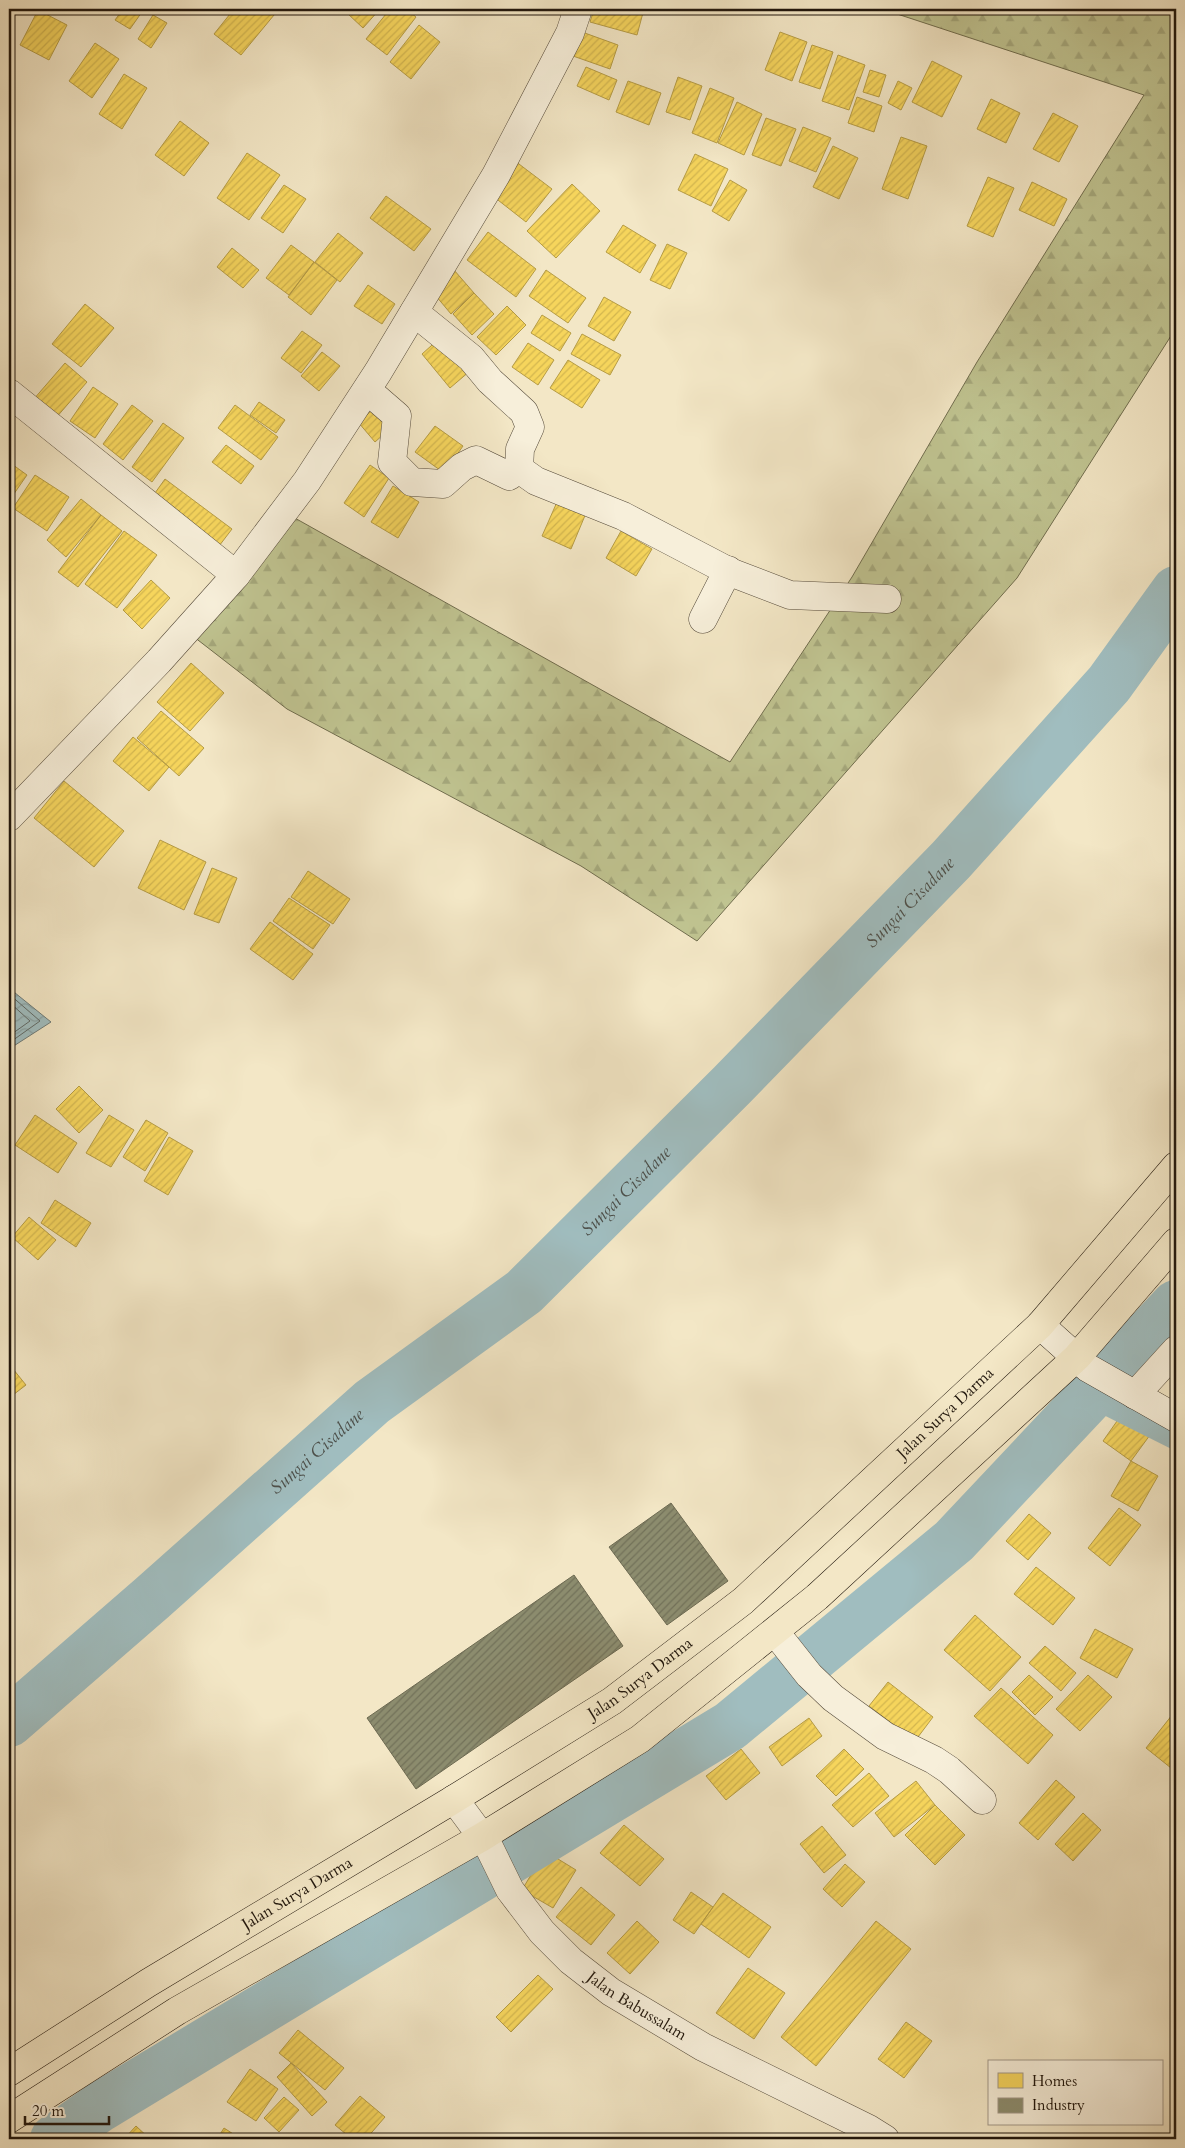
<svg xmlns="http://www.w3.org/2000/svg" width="1185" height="2148" font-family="Cardo,serif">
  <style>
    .forest { fill: url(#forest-firs); stroke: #706d4e }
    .water { fill: url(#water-waves); stroke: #6d7a77 }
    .homes { fill: url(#homes-hatch); stroke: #b69c44 }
    .industry { fill: url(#industry-hatch); stroke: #6c6951 }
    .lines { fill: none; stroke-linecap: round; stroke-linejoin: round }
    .shore { stroke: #606a66; stroke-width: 1 }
    .canal { stroke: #a0bdbf; stroke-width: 29 }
    .river { stroke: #a0bdbf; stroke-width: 50 }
    .street-casing { stroke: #554a3a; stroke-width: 29 }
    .secondary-casing { stroke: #20160c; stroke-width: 29 }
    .primary-casing { stroke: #20160c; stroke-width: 29 }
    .street { stroke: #f7efda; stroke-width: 28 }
    .secondary { stroke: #f7efda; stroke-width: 28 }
    .primary { stroke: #f3e7c6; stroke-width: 28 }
    .labels { text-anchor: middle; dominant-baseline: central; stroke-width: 5; stroke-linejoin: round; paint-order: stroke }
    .street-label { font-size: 16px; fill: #20160c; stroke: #f7efda }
    .water-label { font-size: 18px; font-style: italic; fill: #4d504b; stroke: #f7efda }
  </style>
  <defs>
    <pattern id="forest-firs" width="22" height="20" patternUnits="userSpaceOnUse" patternTransform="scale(1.25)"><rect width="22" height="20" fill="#c0c491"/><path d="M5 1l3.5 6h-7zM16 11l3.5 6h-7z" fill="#a5a87c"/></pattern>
    <pattern id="water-waves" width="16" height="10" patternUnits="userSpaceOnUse" patternTransform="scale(1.25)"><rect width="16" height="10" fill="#a0bdbf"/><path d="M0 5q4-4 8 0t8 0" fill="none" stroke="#8aa2a3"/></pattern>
    <pattern id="homes-hatch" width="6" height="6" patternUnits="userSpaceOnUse" patternTransform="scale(1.25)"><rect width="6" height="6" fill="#f6d55c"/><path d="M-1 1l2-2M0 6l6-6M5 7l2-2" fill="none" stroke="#d3b64f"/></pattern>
    <pattern id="industry-hatch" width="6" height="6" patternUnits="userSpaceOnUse" patternTransform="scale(1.25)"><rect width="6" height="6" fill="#8c8c6e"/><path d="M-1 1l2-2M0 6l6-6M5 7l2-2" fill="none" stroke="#727159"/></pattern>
  </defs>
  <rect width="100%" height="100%" fill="#f3e7c6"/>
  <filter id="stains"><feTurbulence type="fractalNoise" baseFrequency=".004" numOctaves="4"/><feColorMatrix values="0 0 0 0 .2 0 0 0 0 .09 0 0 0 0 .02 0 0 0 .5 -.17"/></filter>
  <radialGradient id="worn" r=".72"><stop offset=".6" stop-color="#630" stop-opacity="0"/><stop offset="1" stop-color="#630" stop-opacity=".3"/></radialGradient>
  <path class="forest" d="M 882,9 L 1176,9 L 1176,328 L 1017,578 L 697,941 L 581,866 L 287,709 L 185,630 L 293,517 L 730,762 L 852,577 L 977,362 L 1144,95 Z"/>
  <path class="water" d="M 9,988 L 51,1022 L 9,1049 Z"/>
  <path class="homes" d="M 123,9 L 144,9 L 130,29 L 115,20 Z
    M 234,9 L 279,9 L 241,55 L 214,34 Z
    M 353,9 L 380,9 L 363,28 L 348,14 Z
    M 390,9 L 406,9 L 416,17 L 387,55 L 366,39 Z
    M 594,9 L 644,9 L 637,35 L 590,22 Z
    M 38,10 L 67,25 L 49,60 L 20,45 Z
    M 153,15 L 167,23 L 151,48 L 138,39 Z
    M 419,25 L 440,42 L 411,79 L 390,62 Z
    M 582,32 L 618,45 L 610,69 L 573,56 Z
    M 780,32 L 807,42 L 792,81 L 765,70 Z
    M 95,43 L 119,59 L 92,98 L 69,81 Z
    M 812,45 L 833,52 L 820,89 L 799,82 Z
    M 838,55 L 865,65 L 849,110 L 822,101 Z
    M 932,61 L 962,76 L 942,117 L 912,102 Z
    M 586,67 L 617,80 L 609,100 L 577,86 Z
    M 870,70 L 886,75 L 879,97 L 863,92 Z
    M 124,74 L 147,88 L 122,129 L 99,114 Z
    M 678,77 L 702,86 L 690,120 L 666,112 Z
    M 628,81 L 661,93 L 649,125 L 616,112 Z
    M 898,81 L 912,88 L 901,110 L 888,103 Z
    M 710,88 L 734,98 L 717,143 L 692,133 Z
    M 857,97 L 882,106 L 874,132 L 848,123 Z
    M 991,99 L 1020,113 L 1006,143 L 977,129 Z
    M 737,102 L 762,114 L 744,155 L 718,143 Z
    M 1053,113 L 1078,126 L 1059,162 L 1033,149 Z
    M 766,118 L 796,129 L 781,166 L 752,155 Z
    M 180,121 L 209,143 L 184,176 L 155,155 Z
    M 803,127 L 831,138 L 816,172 L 789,161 Z
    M 901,137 L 927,146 L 908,199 L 882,189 Z
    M 833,146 L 858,158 L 839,199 L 813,187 Z
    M 247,153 L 280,175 L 249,220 L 217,198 Z
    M 695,154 L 728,169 L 711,206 L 678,190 Z
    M 515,161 L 552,189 L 526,222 L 489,193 Z
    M 988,177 L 1014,188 L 993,237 L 967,226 Z
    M 730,180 L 747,190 L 729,221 L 712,211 Z
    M 1032,182 L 1067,199 L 1054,226 L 1019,210 Z
    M 572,184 L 600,211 L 556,258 L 527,231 Z
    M 284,185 L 306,199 L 283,233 L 261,218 Z
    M 386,196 L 431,229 L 414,251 L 370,218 Z
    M 623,225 L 656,245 L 640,273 L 606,252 Z
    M 488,232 L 536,269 L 516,297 L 467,260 Z
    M 338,233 L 363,253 L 340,282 L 315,262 Z
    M 667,244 L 687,253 L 670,289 L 650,280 Z
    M 291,245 L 314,262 L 289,295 L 266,278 Z
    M 232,248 L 259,270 L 243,288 L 217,267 Z
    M 314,262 L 337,280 L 311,315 L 288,297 Z
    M 454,270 L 474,293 L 451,314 L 431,290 Z
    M 546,270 L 586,298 L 568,323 L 529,296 Z
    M 368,285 L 395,304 L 382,324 L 354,306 Z
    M 474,293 L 494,314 L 472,335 L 453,314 Z
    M 604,297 L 631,312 L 614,341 L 588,326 Z
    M 85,304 L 114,328 L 81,367 L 52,344 Z
    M 507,306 L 526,325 L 496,355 L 477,337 Z
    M 542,315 L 571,333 L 560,351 L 531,333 Z
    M 302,331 L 322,345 L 301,373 L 281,358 Z
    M 582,334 L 621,355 L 610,375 L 571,354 Z
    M 441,337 L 470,371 L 450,388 L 422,354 Z
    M 528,343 L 554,360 L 538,385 L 512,367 Z
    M 322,352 L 340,366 L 319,391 L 301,376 Z
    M 568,360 L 600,380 L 582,408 L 550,388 Z
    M 65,363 L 87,382 L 55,419 L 33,400 Z
    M 93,387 L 118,404 L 95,438 L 70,421 Z
    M 259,402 L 285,420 L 276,433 L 250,415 Z
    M 132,405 L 153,421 L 123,460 L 103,444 Z
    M 235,405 L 278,437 L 261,460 L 218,428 Z
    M 375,408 L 392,427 L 375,442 L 358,422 Z
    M 163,423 L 184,438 L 152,482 L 132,467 Z
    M 435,426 L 463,446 L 444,473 L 415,452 Z
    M 226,445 L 254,466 L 241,484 L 212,462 Z
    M 9,462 L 27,475 L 9,501 Z
    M 370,465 L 389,478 L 364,517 L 344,503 Z
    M 35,475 L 69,497 L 47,531 L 13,508 Z
    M 165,479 L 232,529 L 216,550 L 150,500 Z
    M 393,486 L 419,502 L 398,538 L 371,522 Z
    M 561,493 L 589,506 L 571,549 L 542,536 Z
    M 81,499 L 101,515 L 66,557 L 47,540 Z
    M 101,515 L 122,531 L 78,587 L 58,572 Z
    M 124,531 L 157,555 L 117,608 L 85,584 Z
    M 621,531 L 652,549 L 636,576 L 606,558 Z
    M 151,580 L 170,598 L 142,629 L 123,610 Z
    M 191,663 L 224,693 L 190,731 L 157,702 Z
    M 161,711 L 204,748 L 179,776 L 137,738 Z
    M 133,737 L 169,767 L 149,791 L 113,761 Z
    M 64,781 L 124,831 L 94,867 L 34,818 Z
    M 160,840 L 206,862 L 184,910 L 138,888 Z
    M 212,868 L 237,878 L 219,923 L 194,914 Z
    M 308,871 L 350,899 L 333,924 L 291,897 Z
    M 289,898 L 330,925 L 313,949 L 273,921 Z
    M 270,922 L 313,954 L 293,980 L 250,949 Z
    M 79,1086 L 103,1110 L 79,1133 L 56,1109 Z
    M 35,1115 L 77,1143 L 58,1173 L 15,1145 Z
    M 109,1115 L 134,1130 L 111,1167 L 86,1153 Z
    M 146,1120 L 168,1133 L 145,1171 L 123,1157 Z
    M 169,1137 L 193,1151 L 168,1195 L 144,1181 Z
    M 55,1200 L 91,1223 L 76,1247 L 41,1223 Z
    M 29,1217 L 56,1240 L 38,1260 L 12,1237 Z
    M 9,1364 L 26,1385 L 9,1398 Z
    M 1122,1414 L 1150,1435 L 1131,1461 L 1103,1441 Z
    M 1131,1461 L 1158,1476 L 1138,1511 L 1111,1496 Z
    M 1119,1508 L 1141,1525 L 1110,1566 L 1088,1548 Z
    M 1029,1514 L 1051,1533 L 1028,1560 L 1006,1541 Z
    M 1036,1567 L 1075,1598 L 1053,1625 L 1014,1594 Z
    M 975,1615 L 1021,1657 L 990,1691 L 944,1650 Z
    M 1095,1629 L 1133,1649 L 1117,1678 L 1080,1658 Z
    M 1045,1646 L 1076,1673 L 1061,1691 L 1029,1663 Z
    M 1029,1675 L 1053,1697 L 1035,1715 L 1012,1692 Z
    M 1088,1675 L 1112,1697 L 1080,1731 L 1056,1709 Z
    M 888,1682 L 933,1717 L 915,1741 L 869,1706 Z
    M 1001,1688 L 1053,1735 L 1028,1764 L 974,1716 Z
    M 1176,1710 L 1176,1772 L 1146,1748 Z
    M 809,1718 L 822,1736 L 782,1766 L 769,1747 Z
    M 741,1749 L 760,1773 L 726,1800 L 706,1776 Z
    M 844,1749 L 864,1769 L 836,1796 L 816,1776 Z
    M 869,1773 L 889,1796 L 853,1827 L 832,1805 Z
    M 1056,1780 L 1075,1797 L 1038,1840 L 1019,1823 Z
    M 916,1781 L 935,1805 L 894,1837 L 875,1813 Z
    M 935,1805 L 965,1835 L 935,1865 L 905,1835 Z
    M 1083,1813 L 1101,1830 L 1073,1861 L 1055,1844 Z
    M 624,1825 L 664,1859 L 640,1886 L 600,1853 Z
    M 822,1826 L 846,1855 L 824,1873 L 800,1844 Z
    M 545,1851 L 576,1870 L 553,1908 L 522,1890 Z
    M 845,1864 L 865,1882 L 842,1907 L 823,1889 Z
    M 581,1887 L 615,1915 L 591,1945 L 556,1917 Z
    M 691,1892 L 713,1907 L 694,1934 L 673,1920 Z
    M 723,1893 L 771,1927 L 749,1958 L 701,1924 Z
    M 637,1921 L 659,1942 L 630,1974 L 607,1953 Z
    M 876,1921 L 911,1949 L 816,2066 L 781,2037 Z
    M 748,1968 L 785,1993 L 754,2039 L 716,2013 Z
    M 538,1975 L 553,1989 L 511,2032 L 496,2017 Z
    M 906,2022 L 932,2041 L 904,2078 L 878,2059 Z
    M 298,2030 L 344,2068 L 325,2090 L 279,2053 Z
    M 291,2063 L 327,2102 L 312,2116 L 277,2077 Z
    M 250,2069 L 278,2089 L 256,2121 L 227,2102 Z
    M 360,2096 L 385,2117 L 366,2139 L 352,2139 L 335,2125 Z
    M 284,2097 L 299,2110 L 279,2132 L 264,2118 Z
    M 136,2126 L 150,2139 L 124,2139 Z
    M 224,2128 L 241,2139 L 217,2139 Z"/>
  <path class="industry" d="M 671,1503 L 728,1581 L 667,1625 L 609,1547 Z
    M 574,1575 L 623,1646 L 416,1789 L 367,1718 Z"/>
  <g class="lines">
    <path class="shore" d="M 9,994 L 40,1021 L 9,1043
      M 9,1002 L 30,1021 L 9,1036"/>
    <path class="canal" d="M 1092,1393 L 1176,1435"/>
    <g class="river">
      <path id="s1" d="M 9,1722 L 152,1598 L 372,1402 L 524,1292 L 732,1085 L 951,860 L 1109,684 L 1176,591"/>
      <path d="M 55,2139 L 100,2107 L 730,1726 L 954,1541 L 1176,1305"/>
    </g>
    <defs>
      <g id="street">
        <path d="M 414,312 L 471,358 L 490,381 L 524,412 L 530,427 L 520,449 L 519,469 L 536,481 L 623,516 L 730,572 L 790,595 L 887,599"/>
        <path d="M 367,390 L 397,416 L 392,462 L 412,482 L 443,484 L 462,467 L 476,460 L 509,476 L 519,469"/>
        <path d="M 9,393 L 236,575"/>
        <path d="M 703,619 L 728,570"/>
        <path d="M 9,817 L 159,661 L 236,575 L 307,481 L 378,372 L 496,175 L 570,33 L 578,9"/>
        <path d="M 1135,1395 L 1176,1350"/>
        <path d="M 775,1632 L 809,1675 L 833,1698 L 885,1736 L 934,1760 L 949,1770 L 982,1800"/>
        <path id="s2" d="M 454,1799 L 488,1845 L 510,1890 L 542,1932 L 571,1961 L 611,1992 L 703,2047 L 869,2129 L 885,2139"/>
      </g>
      <path id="secondary" d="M 1040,1325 L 1088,1368 L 1176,1418"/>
      <g id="primary">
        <path id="s3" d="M 9,2072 L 148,1983 L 451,1801 L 612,1701 L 743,1601 L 1040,1325 L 1176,1166"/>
        <path d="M 9,2119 L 177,2011 L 482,1837 L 640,1739 L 817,1597 L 1077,1357 L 1176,1242"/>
      </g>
    </defs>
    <use href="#street" class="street-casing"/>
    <use href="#secondary" class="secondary-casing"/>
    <use href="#primary" class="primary-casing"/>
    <use href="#street" class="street"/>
    <use href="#secondary" class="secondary"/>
    <use href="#primary" class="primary"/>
  </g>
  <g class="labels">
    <g class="street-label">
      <text stroke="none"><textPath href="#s3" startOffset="1149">Jalan Surya Darma</textPath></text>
      <text stroke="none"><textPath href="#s3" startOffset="744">Jalan Surya Darma</textPath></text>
      <text stroke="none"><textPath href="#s3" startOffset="339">Jalan Surya Darma</textPath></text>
      <text stroke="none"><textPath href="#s2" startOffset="281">Jalan Babussalam</textPath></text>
    </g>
    <g class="water-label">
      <text stroke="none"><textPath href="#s1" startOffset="1220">Sungai Cisadane</textPath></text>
      <text stroke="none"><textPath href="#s1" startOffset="815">Sungai Cisadane</textPath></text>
      <text stroke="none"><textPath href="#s1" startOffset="410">Sungai Cisadane</textPath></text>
    </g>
  </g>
  <rect width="1185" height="2148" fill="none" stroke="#f3e7c6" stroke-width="30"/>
  <rect x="10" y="10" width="1165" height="2128" fill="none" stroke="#20160c" stroke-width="2.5"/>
  <rect x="15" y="15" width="1155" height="2118" fill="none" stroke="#20160c"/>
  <rect x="988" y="2060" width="175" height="65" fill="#f7efda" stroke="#a19888"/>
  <rect x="998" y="2073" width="25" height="15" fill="#f6d55c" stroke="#a19888"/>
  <text x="1032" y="2086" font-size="15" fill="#20160c">Homes</text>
  <rect x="998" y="2098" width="25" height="15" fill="#8c8c6e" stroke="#a19888"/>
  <text x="1032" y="2110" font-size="15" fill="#20160c">Industry</text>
  <path d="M25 2116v8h84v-8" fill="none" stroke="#20160c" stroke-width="2.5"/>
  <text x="32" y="2116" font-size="15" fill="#20160c" stroke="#f7efda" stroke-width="4" paint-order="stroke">20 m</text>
  <rect width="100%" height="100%" filter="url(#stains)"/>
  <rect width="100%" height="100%" fill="url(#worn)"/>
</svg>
